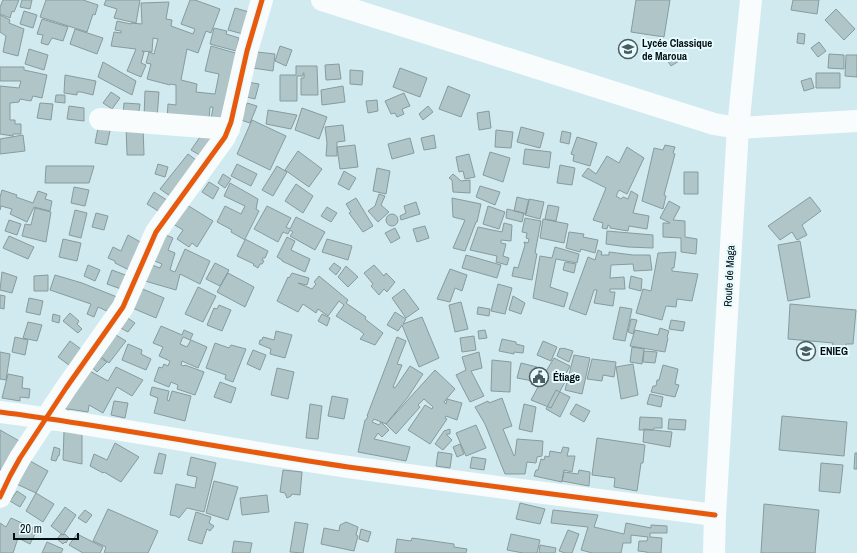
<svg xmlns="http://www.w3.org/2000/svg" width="857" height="553" font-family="'Archivo Narrow',sans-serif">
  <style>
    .building { fill: #b0c5c7; stroke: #879b9e }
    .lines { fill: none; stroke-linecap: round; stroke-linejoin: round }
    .minor { stroke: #f8fcfd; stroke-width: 22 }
    .secondary { stroke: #f8fcfd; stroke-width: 22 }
    .cycleway-casing { stroke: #e7fafe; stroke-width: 8 }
    .cycleway { stroke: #e8590c; stroke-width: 5 }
    .labels { text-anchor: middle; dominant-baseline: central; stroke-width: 4; stroke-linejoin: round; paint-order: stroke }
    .poi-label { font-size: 11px; font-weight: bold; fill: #010f13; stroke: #e7fafe; text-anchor: start }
    .street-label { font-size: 11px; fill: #010f13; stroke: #e7fafe }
  </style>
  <rect width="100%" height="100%" fill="#d0eaf0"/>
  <path class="building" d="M 3,0 L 19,0 L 14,12 L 12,11 L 10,18 L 0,14 L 0,7 Z
    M 22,0 L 32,0 L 30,9 L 20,7 Z
    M 46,0 L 83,0 L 98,5 L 95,15 L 93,14 L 87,32 L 40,17 Z
    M 106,0 L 140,0 L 136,23 L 114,18 L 117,9 L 104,5 Z
    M 190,0 L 195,0 L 220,9 L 211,33 L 206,31 L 198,53 L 187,49 L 181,80 L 197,84 L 196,92 L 215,94 L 219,74 L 205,71 L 211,46 L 239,54 L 223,121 L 211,120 L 213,107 L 210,107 L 209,121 L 167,119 L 168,104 L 176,105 L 176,85 L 170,84 L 170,85 L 147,79 L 151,64 L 146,63 L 149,52 L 154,54 L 158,39 L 153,38 L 152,52 L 142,51 L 144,52 L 141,63 L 146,65 L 141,77 L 127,71 L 136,49 L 111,46 L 114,32 L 121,33 L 121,31 L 115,30 L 117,21 L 131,24 L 131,23 L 142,24 L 141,3 L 169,2 L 166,19 L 172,20 L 171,26 L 193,34 L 195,29 L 181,24 Z
    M 636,0 L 670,0 L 664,37 L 631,32 Z
    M 793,0 L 819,0 L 817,14 L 791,10 Z
    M 235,8 L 249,12 L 243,34 L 228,30 Z
    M 836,9 L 855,29 L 844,40 L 825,20 Z
    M 24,11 L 37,15 L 33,28 L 20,24 Z
    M 0,15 L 10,20 L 9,23 L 24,29 L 18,56 L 3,52 L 6,36 L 0,32 Z
    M 42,19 L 68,27 L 63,41 L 52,38 L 48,45 L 41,43 L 43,35 L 37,34 Z
    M 214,28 L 227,31 L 226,34 L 239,38 L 236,51 L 210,44 Z
    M 75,29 L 103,38 L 97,54 L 70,44 Z
    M 798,33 L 805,34 L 804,44 L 797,43 Z
    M 819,42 L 826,51 L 818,57 L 811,48 Z
    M 280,46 L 292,50 L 286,66 L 275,61 Z
    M 29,49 L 48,55 L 44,70 L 25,64 Z
    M 248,51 L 275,54 L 273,71 L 246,67 Z
    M 673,52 L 679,61 L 671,66 L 665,57 Z
    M 829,54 L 844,55 L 844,69 L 828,68 Z
    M 846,55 L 857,55 L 857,77 L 845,76 Z
    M 103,62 L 136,81 L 132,95 L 98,77 Z
    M 339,64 L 341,79 L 326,80 L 325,65 Z
    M 296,66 L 317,66 L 318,95 L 301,95 L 301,78 L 304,78 L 304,73 L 303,73 L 303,76 L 297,76 L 297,101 L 280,101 L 280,75 L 296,75 Z
    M 0,67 L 24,67 L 24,70 L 47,75 L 42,98 L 33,96 L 31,101 L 20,99 L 19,102 L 10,103 L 10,120 L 15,120 L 15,124 L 21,124 L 21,134 L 13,134 L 13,136 L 0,134 L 0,86 L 19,88 L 21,81 L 0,81 Z
    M 400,68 L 427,78 L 420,97 L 393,87 Z
    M 350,70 L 363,71 L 362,85 L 350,84 Z
    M 816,73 L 840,73 L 840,88 L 816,88 Z
    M 65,75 L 96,81 L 93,95 L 81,92 L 77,92 L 77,95 L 64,93 Z
    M 811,78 L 814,88 L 804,91 L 801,81 Z
    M 247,82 L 259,84 L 255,99 L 243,96 Z
    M 343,86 L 345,102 L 322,105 L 321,90 Z
    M 448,86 L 470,95 L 461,117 L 439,109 Z
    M 145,91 L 159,92 L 157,118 L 144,117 Z
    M 111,92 L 120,98 L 112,109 L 103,103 Z
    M 404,93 L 410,106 L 402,109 L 404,114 L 397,117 L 395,113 L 391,114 L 385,101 Z
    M 56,95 L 65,95 L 65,103 L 55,102 Z
    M 377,100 L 378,111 L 368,113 L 366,101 Z
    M 40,103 L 53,104 L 51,120 L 37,118 Z
    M 124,103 L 140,104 L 138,118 L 123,116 Z
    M 247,103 L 257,106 L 250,123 L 241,120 Z
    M 69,106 L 84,108 L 84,121 L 67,119 Z
    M 428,106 L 433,112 L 423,120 L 419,114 Z
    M 302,108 L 327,117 L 319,139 L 295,130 Z
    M 268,110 L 297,115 L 291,129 L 266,124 Z
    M 489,111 L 491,128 L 479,130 L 477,113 Z
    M 252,120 L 286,136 L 270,170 L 237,154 Z
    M 99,123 L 111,126 L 107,145 L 95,143 Z
    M 343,125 L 345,141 L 337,142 L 337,156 L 326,156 L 327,143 L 325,127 Z
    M 126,126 L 143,127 L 144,155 L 127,155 Z
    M 521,127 L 544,133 L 540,148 L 517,142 Z
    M 496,130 L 513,132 L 511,148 L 495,147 Z
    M 204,131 L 214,138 L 203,157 L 191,150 Z
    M 562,131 L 571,133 L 569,144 L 560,142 Z
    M 23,135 L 25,151 L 0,154 L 0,139 Z
    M 434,135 L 436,148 L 424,150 L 421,138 Z
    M 577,137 L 597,143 L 590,166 L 573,161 L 574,155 L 571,154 Z
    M 410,138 L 414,153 L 392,159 L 388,144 Z
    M 355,145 L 358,167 L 340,169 L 337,147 Z
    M 665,145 L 675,147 L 673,153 L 675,154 L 664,195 L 666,196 L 663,209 L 642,201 L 654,148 L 663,150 Z
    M 627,147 L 644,158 L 627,194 L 619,190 L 616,196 L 621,199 L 623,197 L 628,199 L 631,191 L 638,195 L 633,213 L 649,216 L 647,229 L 629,226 L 628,231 L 610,228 L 610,226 L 608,225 L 607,229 L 602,228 L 603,223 L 593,220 L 606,188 L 582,176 L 588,168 L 596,174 L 607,156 L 619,163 Z
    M 525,149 L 551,152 L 549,168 L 523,164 Z
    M 298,151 L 322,169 L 309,187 L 285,170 Z
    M 490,152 L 510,158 L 503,182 L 483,175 Z
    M 188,154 L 200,163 L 173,198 L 160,189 Z
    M 469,154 L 475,177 L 465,179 L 463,171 L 459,172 L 456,157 Z
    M 158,164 L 168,167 L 165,177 L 155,174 Z
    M 237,164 L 257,174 L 251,186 L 231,176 Z
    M 560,165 L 575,168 L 572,185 L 557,183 Z
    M 46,166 L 94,166 L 89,183 L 45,183 Z
    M 277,166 L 287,172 L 273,196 L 262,190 Z
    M 377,168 L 390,171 L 386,194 L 373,191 Z
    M 344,171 L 356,178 L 349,190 L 338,184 Z
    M 684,172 L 698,172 L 698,194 L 684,194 Z
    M 223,174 L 231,179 L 225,188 L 218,183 Z
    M 453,174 L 461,181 L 470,180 L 470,193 L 453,192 L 452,180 L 449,178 Z
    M 209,182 L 219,188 L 213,199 L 202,192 Z
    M 230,183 L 258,199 L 256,209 L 259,211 L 245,239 L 268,251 L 265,258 L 263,258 L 262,260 L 264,261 L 262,264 L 260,264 L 258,268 L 253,265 L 254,264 L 237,256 L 245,240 L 231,232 L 232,230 L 217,222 L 225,206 L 241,214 L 245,206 L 224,196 Z
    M 296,184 L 313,196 L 303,213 L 285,201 Z
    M 480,186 L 500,192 L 495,205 L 476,197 Z
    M 74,187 L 89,190 L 85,206 L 71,203 Z
    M 2,190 L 17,195 L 16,197 L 33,203 L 38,191 L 47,194 L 45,199 L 52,201 L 50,211 L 34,207 L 27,222 L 10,214 L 12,209 L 1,206 L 0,210 L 0,197 Z
    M 154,192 L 170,202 L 163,214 L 147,204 Z
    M 379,194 L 385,196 L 381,205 L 389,212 L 378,222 L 368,211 L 375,206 Z
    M 517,197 L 529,200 L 526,214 L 514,211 Z
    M 810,197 L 821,211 L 802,225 L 807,235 L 797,240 L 792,232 L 780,240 L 768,226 Z
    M 356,198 L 373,226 L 363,232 L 349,213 L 351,212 L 346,204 Z
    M 452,198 L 481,204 L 477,222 L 476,222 L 465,251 L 453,248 L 465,220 L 453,217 Z
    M 529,199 L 544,202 L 540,219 L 525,215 Z
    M 669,201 L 680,207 L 673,220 L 685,221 L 685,237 L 697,239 L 696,254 L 681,252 L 681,238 L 663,237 L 663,223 L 670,223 L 660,218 Z
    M 416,202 L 420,214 L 401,220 L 400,216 L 406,213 L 404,206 Z
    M 187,205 L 213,221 L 197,247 L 192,243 L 189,247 L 177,239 L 183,230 L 173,224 Z
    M 548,205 L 559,207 L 556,221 L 545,219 Z
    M 267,206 L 291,218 L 286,227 L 290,229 L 296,217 L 325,232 L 315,250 L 290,236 L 293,232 L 290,230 L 288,234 L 283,232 L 278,242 L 254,229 Z
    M 488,206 L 505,212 L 499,229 L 483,224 Z
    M 327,207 L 337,213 L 331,222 L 321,216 Z
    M 35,208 L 51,212 L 46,242 L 22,236 L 25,224 L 31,225 Z
    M 507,209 L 524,213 L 522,222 L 506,218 Z
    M 75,210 L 87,213 L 81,238 L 69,235 Z
    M 96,213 L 108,216 L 104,230 L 92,227 Z
    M386 220a6 6 0 1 1 12 0a6 6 0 1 1-12 0Z
    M 525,218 L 541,221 L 535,253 L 537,254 L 532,280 L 512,276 L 514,267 L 518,268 L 525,245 L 524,242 L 528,243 L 529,239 L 526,238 L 527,233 L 522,232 Z
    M 543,219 L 568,224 L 564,243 L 540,238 Z
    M 9,220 L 21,224 L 17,235 L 5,231 Z
    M 504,223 L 512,225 L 511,241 L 501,240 L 501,243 L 506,244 L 503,256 L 509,258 L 507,265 L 496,262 L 497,256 L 470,250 L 478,227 L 502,232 Z
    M 425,226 L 429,238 L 417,242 L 413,229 Z
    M 395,228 L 400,238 L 391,243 L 385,233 Z
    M 607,231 L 653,235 L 653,248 L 628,247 L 606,244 Z
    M 159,232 L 173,238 L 168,250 L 175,253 L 170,270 L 175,272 L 185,249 L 210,261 L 200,284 L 180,274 L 176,290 L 145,281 L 149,264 L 160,268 L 162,264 L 147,258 Z
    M 569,232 L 584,234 L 583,237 L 598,240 L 595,253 L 581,249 L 580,252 L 566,248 Z
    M 128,235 L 144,244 L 131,271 L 115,263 L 115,261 L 108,258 L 113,247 L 121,251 Z
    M 9,236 L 34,247 L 28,259 L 3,248 Z
    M 287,237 L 295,241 L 291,250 L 310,259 L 305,272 L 282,261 L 282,260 L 277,257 Z
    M 63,239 L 81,243 L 77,261 L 59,257 Z
    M 327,239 L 352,246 L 348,260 L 322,252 Z
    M 800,241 L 810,297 L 788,301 L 778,245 Z
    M 555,247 L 579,254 L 577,263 L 556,259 L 550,287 L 568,293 L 564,307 L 533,298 L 540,256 L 552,258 Z
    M 598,250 L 602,252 L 601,255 L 609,255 L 609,252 L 633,255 L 650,255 L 652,270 L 634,271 L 633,264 L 611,265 L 610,278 L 624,277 L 625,289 L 610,289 L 610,292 L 615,292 L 613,306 L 594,303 L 597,290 L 594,290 L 586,315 L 569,309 L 588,257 L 595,260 Z
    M 676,252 L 674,268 L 672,268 L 672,271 L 698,274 L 692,301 L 677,299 L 676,307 L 666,306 L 662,320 L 636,313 L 643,289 L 651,291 L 658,253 Z
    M 466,255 L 501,265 L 497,278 L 462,268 Z
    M 565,262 L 576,264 L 574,273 L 563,270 Z
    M 215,263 L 229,270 L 220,286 L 206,279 Z
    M 334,263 L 341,268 L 336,275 L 329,269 Z
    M 88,265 L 100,270 L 95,281 L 84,276 Z
    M 374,265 L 384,276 L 386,273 L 395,282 L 387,292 L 384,289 L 379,295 L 371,286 L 373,284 L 364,273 Z
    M 346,266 L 358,277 L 348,287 L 338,277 Z
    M 450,269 L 467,275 L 462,291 L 455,288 L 450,302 L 437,299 Z
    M 112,270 L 128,276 L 121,289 L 107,284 Z
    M 2,272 L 17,277 L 12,293 L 0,290 Z
    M 228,273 L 254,287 L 245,307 L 217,292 Z
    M 292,273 L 309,278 L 307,285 L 298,283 L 312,289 L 316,284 L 314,282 L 319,276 L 348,300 L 346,303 L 366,317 L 365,319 L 383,333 L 375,345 L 360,339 L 364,334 L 358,329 L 357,329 L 336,316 L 344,305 L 339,301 L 328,316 L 318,309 L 316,313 L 303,304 L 298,312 L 277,301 L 288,277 L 289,278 Z
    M 48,275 L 48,291 L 34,291 L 34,276 Z
    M 55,275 L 82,283 L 117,297 L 109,312 L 98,307 L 94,317 L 87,314 L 91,304 L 50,290 Z
    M 631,276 L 642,279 L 641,291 L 629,288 Z
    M 498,284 L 512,288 L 505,314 L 491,311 Z
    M 138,287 L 164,298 L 156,318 L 130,307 Z
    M 198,287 L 216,296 L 203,322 L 185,314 Z
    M 404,289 L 419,309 L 406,318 L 392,298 Z
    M 0,295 L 5,296 L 4,309 L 0,308 Z
    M 513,296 L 525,303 L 521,314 L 509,310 Z
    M 29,298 L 43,301 L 40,315 L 26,312 Z
    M 461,302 L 468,329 L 455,332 L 449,305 Z
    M 790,304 L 856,310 L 853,344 L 846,344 L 845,350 L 832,348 L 833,343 L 788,339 Z
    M 219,305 L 231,310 L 222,331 L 207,325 L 214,308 L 217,309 Z
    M 478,307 L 490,309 L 489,316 L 477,314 Z
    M 620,307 L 632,309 L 625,341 L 613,339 Z
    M 395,312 L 406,319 L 403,324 L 422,317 L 439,358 L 419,367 L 402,325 L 398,331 L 387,325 Z
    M 70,313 L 79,321 L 77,324 L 82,329 L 78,333 L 63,321 Z
    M 53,314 L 60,316 L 59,323 L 52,321 Z
    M 322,314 L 330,318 L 327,326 L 318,321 Z
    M 123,315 L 135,323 L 128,332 L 115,325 Z
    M 631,319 L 637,320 L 633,334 L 628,332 Z
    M 671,320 L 685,322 L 683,331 L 669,329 Z
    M 28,322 L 42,325 L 37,341 L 23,338 Z
    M 161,326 L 182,335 L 184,330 L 193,334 L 190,340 L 183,337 L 180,344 L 187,347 L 191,340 L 207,347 L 198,368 L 182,361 L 181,365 L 184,366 L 185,365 L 204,372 L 195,395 L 177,389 L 178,385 L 171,382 L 169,387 L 154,381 L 159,367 L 162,368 L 164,364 L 168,366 L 170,361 L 159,356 L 163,347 L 153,343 Z
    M 660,328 L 669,331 L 667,337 L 668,338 L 665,352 L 630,346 L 635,330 L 658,335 Z
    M 485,330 L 487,338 L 479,339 L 478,331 Z
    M 276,331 L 292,335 L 285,358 L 270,354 L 271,349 L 259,344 L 260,340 L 262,340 L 263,337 L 274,340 Z
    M 111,332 L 126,341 L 109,363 L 98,354 Z
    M 474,336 L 476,350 L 462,352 L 460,338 Z
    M 15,337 L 28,340 L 25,355 L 12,352 Z
    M 397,337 L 406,341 L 397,364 L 402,365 L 393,387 L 395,388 L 410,366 L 423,374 L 408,397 L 386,424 L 374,419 L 372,422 L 379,425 L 381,422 L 389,430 L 382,437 L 378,433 L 374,439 L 410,447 L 406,461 L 358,452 L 365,420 L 366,420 L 368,416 L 367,416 Z
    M 502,339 L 516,342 L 516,344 L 524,346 L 523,353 L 514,352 L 514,354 L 499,351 Z
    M 70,341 L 85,352 L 73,368 L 58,357 Z
    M 543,341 L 557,347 L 551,361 L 537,355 Z
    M 215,343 L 229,348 L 231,345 L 246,349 L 233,382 L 225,379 L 226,375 L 206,368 Z
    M 128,344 L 142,350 L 141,354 L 151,359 L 146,370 L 122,360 Z
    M 632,347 L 644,349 L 642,364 L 630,362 Z
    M 560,348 L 562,349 L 563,348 L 573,351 L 569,362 L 557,356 Z
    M 253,350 L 266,355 L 260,370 L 247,364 Z
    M 644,351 L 657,352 L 655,363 L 643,362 Z
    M 0,352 L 10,354 L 6,380 L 0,379 Z
    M 479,352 L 482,368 L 471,371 L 484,396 L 470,402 L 456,375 L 466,370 L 462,357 Z
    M 94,354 L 107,362 L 97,372 L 87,363 Z
    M 574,355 L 590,358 L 582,394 L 565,390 Z
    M 554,358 L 570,366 L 562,381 L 565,382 L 551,408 L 531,400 L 538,387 L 531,384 L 533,381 L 517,378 L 521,363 L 537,367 L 545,373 Z
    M 592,359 L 616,362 L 614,377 L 603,375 L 602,381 L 587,379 Z
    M 492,360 L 511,362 L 510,392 L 491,391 Z
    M 633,364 L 638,395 L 621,399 L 616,367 Z
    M 663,365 L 678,369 L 675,384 L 679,385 L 675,397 L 651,392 L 653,386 L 656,386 L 657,380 L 659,380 Z
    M 116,367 L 143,380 L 132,396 L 117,387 L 103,413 L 89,405 L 88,412 L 69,409 L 69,410 L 59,405 L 86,369 L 108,381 Z
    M 277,368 L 294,372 L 288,399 L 271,395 Z
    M 435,370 L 455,389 L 444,402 L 446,404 L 447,399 L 462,403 L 457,420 L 446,416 L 445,418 L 447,419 L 430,444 L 408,430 L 425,405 L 432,409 L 433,407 L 424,399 L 418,405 L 420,407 L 396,434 L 386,424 Z
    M 8,374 L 23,377 L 22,388 L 30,389 L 29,398 L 20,397 L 20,401 L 2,398 Z
    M 220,382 L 236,388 L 231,403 L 214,397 Z
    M 152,387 L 169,391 L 167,400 L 169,401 L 172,391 L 191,396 L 185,421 L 154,413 L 158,398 L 150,395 Z
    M 556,390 L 570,397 L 560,417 L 546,409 Z
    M 650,394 L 663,397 L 661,407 L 647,404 Z
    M 332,396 L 348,399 L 344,419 L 328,416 Z
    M 502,398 L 512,426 L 503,429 L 514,456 L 515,455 L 517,439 L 543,441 L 542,456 L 537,457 L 536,463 L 527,462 L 525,474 L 505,474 L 485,424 L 475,407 L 488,401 L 489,403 Z
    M 114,401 L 128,403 L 125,418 L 111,415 Z
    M 310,404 L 322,406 L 318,439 L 306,438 Z
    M 524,404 L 536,407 L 532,432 L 519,429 Z
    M 576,404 L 590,411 L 584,422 L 570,414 Z
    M 782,416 L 847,422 L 844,456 L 779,450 Z
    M 640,417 L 662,418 L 662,428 L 654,428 L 653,430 L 639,430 Z
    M 669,419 L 686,420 L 685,430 L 668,429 Z
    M 476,425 L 486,448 L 466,456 L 456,433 Z
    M 450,429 L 450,434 L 446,434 L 452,440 L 443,450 L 435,444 L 444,431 Z
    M 644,429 L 672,432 L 670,447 L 643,442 Z
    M 0,430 L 21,442 L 5,472 L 0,470 Z
    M 64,431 L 82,434 L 82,464 L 63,460 Z
    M 597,438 L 645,445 L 643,463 L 641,463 L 637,491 L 614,487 L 615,478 L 592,475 Z
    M 115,443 L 139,457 L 121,482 L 104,472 L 103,473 L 90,466 L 94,454 L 107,460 Z
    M 460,444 L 464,454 L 457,457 L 453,447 Z
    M 54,447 L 60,449 L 59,456 L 58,456 L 56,461 L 51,460 Z
    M 563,447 L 569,448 L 567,456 L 575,456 L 572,472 L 564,470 L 562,482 L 534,476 L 536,470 L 538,470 L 541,459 L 544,460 L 545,456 L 549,457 L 550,451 L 561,453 Z
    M 438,452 L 452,454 L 450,468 L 436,466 Z
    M 159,453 L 166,455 L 162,474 L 154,473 Z
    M 855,453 L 857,453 L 857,469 L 854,469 Z
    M 23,457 L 48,471 L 36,493 L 10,481 Z
    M 191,457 L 216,463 L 204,512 L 187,508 L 179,518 L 176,516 L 170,515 L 176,484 L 195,488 L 197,477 L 187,475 Z
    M 472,457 L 486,459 L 484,470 L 470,468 Z
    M 821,463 L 843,465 L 840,493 L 819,491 Z
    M 283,470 L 302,472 L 300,495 L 292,494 L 291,496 L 287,498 L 285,493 L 280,492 Z
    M 579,470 L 590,472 L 589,486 L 562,481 L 564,472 L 578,474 Z
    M 214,481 L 238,487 L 228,520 L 206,513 Z
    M 17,491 L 26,497 L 20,507 L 10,501 Z
    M 36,493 L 54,504 L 43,522 L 26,511 Z
    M 267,495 L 269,512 L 242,515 L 240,498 Z
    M 520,503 L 545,509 L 540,524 L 516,519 Z
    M 764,504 L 819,510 L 815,553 L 761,553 Z
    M 65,507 L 76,515 L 63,535 L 51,526 Z
    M 108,509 L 158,531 L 148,553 L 104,553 L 106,547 L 93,541 Z
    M 85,510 L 92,515 L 86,523 L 78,518 Z
    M 553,510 L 598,515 L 594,527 L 624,534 L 626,523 L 651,528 L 651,525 L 667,526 L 667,533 L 650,533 L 650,537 L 662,538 L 661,553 L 647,553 L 647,552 L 638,551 L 639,541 L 647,541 L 648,537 L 631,535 L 631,543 L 623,543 L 621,553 L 592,553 L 581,550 L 588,527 L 551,523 Z
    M 196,512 L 211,517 L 209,523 L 214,526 L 210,531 L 207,529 L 202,544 L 188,540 Z
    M 11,518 L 37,530 L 30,544 L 18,538 L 13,553 L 0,553 L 0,523 L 6,527 Z
    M 295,522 L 308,524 L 303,553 L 290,552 Z
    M 346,522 L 358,527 L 356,535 L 358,536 L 354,551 L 321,544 L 324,528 L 339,531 L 340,525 Z
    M 361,529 L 371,532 L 368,542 L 359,539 Z
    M 568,530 L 579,534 L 572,553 L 565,553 L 559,551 Z
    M 61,534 L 63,535 L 65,534 L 69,538 L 66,543 L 65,542 L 63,544 L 57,539 Z
    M 77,534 L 103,547 L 100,553 L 83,553 L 69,545 Z
    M 511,534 L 540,540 L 537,553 L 523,553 L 507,550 Z
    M 412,538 L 454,544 L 454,547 L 467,549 L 466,553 L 395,553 L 397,539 L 411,541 Z
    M 234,541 L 252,543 L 250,553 L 232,553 Z
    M 47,542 L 63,549 L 61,553 L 42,553 Z
    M 540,545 L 556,548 L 555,553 L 539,553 Z"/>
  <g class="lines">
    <path class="minor" d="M 322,0 L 714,124 L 738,128 L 857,121
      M 100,119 L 229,129
      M 0,412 C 116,427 232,450 348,467 C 470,484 593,499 715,515
      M 0,497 L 10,476 L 20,458 L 66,388 L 123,307 L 156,232 L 225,137 L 231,122 L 247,51 L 262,0"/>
    <path class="secondary" d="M 714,553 L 715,515 L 738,128 L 751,0"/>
    <defs>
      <path id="cycleway" d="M 0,412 C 116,427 232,450 348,467 C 470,484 593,499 715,515
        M 0,497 L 10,476 L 20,458 L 66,388 L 123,307 L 156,232 L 225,137 L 231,122 L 247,51 L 262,0"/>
    </defs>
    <use href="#cycleway" class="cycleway-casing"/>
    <use href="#cycleway" class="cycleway"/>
  </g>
  <defs>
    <symbol id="school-ring" viewBox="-11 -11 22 22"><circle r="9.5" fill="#e7fafe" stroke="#495c60" stroke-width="1.5"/><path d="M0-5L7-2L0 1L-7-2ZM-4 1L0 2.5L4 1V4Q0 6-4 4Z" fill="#495c60"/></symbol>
    <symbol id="civic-ring" viewBox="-11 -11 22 22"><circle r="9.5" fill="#e7fafe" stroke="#495c60" stroke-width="1.5"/><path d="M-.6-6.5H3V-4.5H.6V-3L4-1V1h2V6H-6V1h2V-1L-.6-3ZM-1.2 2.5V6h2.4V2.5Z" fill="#495c60"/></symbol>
  </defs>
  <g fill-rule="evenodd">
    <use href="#school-ring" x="617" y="38" width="22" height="22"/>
    <use href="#school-ring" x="795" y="340" width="22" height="22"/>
    <use href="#civic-ring" x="528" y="366" width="22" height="22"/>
  </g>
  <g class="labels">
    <g class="poi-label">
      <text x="642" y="43">Lycée Classique<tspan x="642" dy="13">de Maroua</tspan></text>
      <text x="820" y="351">ENIEG</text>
      <text x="553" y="377">Étiage</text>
    </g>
    <g class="street-label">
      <text transform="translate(729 276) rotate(-87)">Route de Maga</text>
    </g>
  </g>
  <path d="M14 533v6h64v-6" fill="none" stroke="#010f13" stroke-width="2"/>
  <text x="20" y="533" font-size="12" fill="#010f13" stroke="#e7fafe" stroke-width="3" paint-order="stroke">20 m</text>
</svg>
